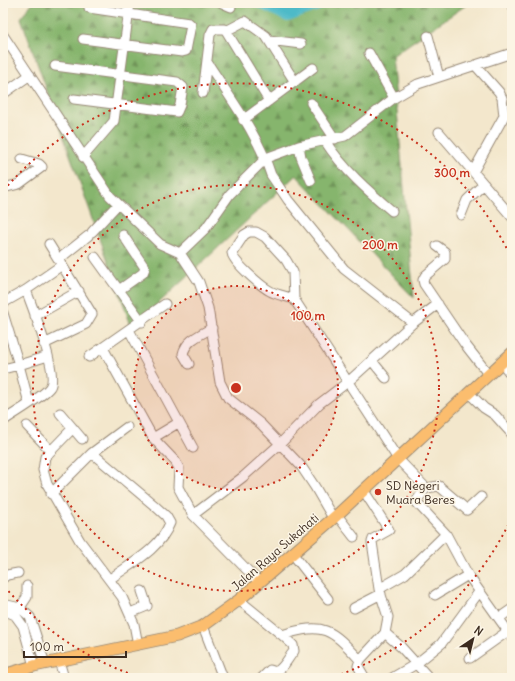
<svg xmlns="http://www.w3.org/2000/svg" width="515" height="681" font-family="Delius,sans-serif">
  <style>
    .forest { fill: url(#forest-firs); stroke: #607046 }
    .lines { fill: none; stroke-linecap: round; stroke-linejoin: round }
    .river { stroke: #4dbac8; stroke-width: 12 }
    .minor-casing { stroke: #978875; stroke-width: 11 }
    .major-casing { stroke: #978875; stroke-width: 13 }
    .minor { stroke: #fff; stroke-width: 9 }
    .major { stroke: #fbbd6e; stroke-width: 11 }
    .ring { fill: none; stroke: #c8321e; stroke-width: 2; stroke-dasharray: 2 4 }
    .poi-dot { fill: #c8321e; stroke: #fcf5e5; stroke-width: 1.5 }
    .labels { text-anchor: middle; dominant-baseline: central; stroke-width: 3; stroke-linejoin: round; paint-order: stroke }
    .poi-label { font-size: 12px; fill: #3b2a1e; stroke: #fcf5e5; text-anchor: start }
    .street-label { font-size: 12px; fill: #3b2a1e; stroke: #fcf5e5 }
    .centre { fill: #c8321e; stroke: #fcf5e5; stroke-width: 2 }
    .ring-label { font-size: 12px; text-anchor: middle; font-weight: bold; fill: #c8321e; stroke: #fcf5e5; stroke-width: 3; stroke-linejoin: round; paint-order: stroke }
  </style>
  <defs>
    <pattern id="forest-firs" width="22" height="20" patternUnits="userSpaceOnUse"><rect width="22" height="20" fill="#86b56d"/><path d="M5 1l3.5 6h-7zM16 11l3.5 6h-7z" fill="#6f9359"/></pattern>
  </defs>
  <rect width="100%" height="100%" fill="#fcf5e5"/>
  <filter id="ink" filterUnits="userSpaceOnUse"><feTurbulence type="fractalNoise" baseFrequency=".025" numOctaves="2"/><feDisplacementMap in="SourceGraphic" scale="8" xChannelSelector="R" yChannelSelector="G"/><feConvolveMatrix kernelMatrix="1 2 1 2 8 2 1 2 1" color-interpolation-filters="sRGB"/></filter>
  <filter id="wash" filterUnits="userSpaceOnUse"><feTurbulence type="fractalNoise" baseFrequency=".012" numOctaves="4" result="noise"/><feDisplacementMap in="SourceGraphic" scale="16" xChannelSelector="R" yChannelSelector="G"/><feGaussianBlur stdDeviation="0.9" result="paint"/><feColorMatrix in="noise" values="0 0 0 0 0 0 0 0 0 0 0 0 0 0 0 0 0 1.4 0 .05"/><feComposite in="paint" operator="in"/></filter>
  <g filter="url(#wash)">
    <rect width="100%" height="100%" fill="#f3e7cc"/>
    <path class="forest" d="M 32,3 L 469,3 L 392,56 L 414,298 L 296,175 L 132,328 L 21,18 Z"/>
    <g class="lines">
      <path class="river" d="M 261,3 L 288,16 L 323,3"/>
    </g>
  </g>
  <g filter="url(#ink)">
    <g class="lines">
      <defs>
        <path id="minor" d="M 222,3 L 231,7
          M 511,3 L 512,5
          M 226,31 L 245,21 L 266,36 L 295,82
          M 3,35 L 110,196 L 160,244 L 180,253 L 199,282 L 208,308 L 220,382 L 228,398 L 261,424 L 301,466 L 315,487 L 333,518
          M 428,36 L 439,77
          M 83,39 L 182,52 L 186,51 L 191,25 L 189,23 L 89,8
          M 269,40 L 301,44
          M 369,53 L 394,98
          M 207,62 C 230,98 258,134 271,175 L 288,200 L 344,269 L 413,323
          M 55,66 L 177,82 L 183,87 L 180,105 L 177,112 L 74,99
          M 203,93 L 210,35 L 213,29 L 225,29 L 269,101
          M 3,94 L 30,75
          M 311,103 L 335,139
          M 243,120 L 313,68
          M 439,132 L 512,217
          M 325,141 C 343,169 368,191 392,211
          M 299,146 L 301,157 L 311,181
          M 83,157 L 114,121 L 130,3
          M 473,172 L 504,116 L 502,98 L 499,92 L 475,65
          M 3,188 L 19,184 L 42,167 L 39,164 L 22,159
          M 461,215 L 467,200 L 484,184
          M 92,232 L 118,204
          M 437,246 L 445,252 L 445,259 L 425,276 L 423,280 L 424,284 L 464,343 L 489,375
          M 180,253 L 206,228 L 230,194 L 266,158 L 299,146 L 345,136 L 394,98 L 418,84 L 512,53
          M 95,257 L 142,322
          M 59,259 L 88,236
          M 119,290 L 143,273 L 145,268 L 123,235
          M 294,299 C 286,296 277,295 270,291 C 261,286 233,262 232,253 L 244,235 L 249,232 L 256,232 L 265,237 L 286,260 L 293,272 L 294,299 L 398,459 L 426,488 L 439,486 L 467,510 L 481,497
          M 3,303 L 26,290 L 62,265
          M 3,313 L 19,365 L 48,356
          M 35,316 L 79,291
          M 129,330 L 193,448
          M 44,344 L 86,324 L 92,314 L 49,244
          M 103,348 L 153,438 L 175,461 L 179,468 L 178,487 L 193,515 L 259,582
          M 89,357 L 165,304
          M 372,361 L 386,378
          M 502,363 L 512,376
          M 189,364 L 183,354 C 186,340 200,335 212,328
          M 3,369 L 19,365 L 29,403
          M 469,393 L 484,408 L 495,415 L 512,434
          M 60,413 L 82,439
          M 3,421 C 14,413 43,397 50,387 C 59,375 32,306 26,290
          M 27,426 L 50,450
          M 73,428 L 45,457 L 43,470 L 47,484 L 80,541 L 122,597 L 134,624 L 138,645
          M 153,438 L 178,423
          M 92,453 L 155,506 L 166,516 L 170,523 C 160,549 132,563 110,579
          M 426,488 L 417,500 L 417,503 L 446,534 L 468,575 L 512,637
          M 364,491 L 389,530 L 373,539 L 372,542 L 379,589 L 388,617 L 385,633 L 360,660 L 358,666 L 365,678
          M 51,494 L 92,453 L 127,427
          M 193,515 L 243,477 L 281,443 L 319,404 L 349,381 L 413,323 L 438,304
          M 337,515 L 354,537
          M 292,553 L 328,599
          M 3,578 L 7,575 L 18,573
          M 379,589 L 405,574 L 446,534
          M 435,595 L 468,575
          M 239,600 L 282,635 C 325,622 331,629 360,660
          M 3,604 L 20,608 L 30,617 L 45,664
          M 354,608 L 381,594
          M 3,610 L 15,615 L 23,626 L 34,666
          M 17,612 L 27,597 L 27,586
          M 130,613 L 147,606 L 142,591
          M 499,618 L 512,609
          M 203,626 L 223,678
          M 385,633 L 401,647 L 429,678
          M 470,658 L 508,631
          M 59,661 L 64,678
          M 262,678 L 270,670 L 276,672 C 285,667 287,659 294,651 L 293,645 L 282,635
          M 392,678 L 416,664 L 441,644 L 479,592"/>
        <path id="major" d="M 3,675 L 34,666 L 177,636 L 203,626 L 239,600 L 337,515 L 512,353"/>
      </defs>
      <use href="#minor" class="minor-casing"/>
      <use href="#major" class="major-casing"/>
      <use href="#minor" class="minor"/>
      <use href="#major" class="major"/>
    </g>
  </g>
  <circle cx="236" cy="388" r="102" fill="#c8321e" fill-opacity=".12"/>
  <g class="ring">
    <circle cx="236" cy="388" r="102"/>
    <circle cx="236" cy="388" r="203"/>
    <path d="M511 519A305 305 0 0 1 333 677M139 677A305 305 0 0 1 4 586M4 190A305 305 0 0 1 511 257"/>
  </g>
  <circle class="poi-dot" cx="378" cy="492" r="4"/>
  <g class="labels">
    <g class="poi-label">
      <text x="386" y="485">SD Negeri<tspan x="386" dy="14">Muara Beres</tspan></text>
    </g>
    <g class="street-label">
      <text transform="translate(275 552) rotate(-41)">Jalan Raya Sukahati</text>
    </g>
  </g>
  <circle cx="236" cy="388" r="6" class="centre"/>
  <g class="ring-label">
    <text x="452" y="177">300 m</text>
    <text x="380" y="249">200 m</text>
    <text x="308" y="320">100 m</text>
  </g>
  <rect width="515" height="681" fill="none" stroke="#fcf5e5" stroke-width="16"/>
  <g transform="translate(473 639) rotate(35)" stroke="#fcf5e5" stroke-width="3" paint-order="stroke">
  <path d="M0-3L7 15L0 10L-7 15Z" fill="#3b2a1e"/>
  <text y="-6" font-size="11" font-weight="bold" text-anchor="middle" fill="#3b2a1e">N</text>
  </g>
  <path d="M24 651v6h102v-6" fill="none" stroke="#3b2a1e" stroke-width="2"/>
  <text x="30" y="651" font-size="12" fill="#3b2a1e" stroke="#fcf5e5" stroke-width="3" paint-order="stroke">100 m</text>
</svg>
